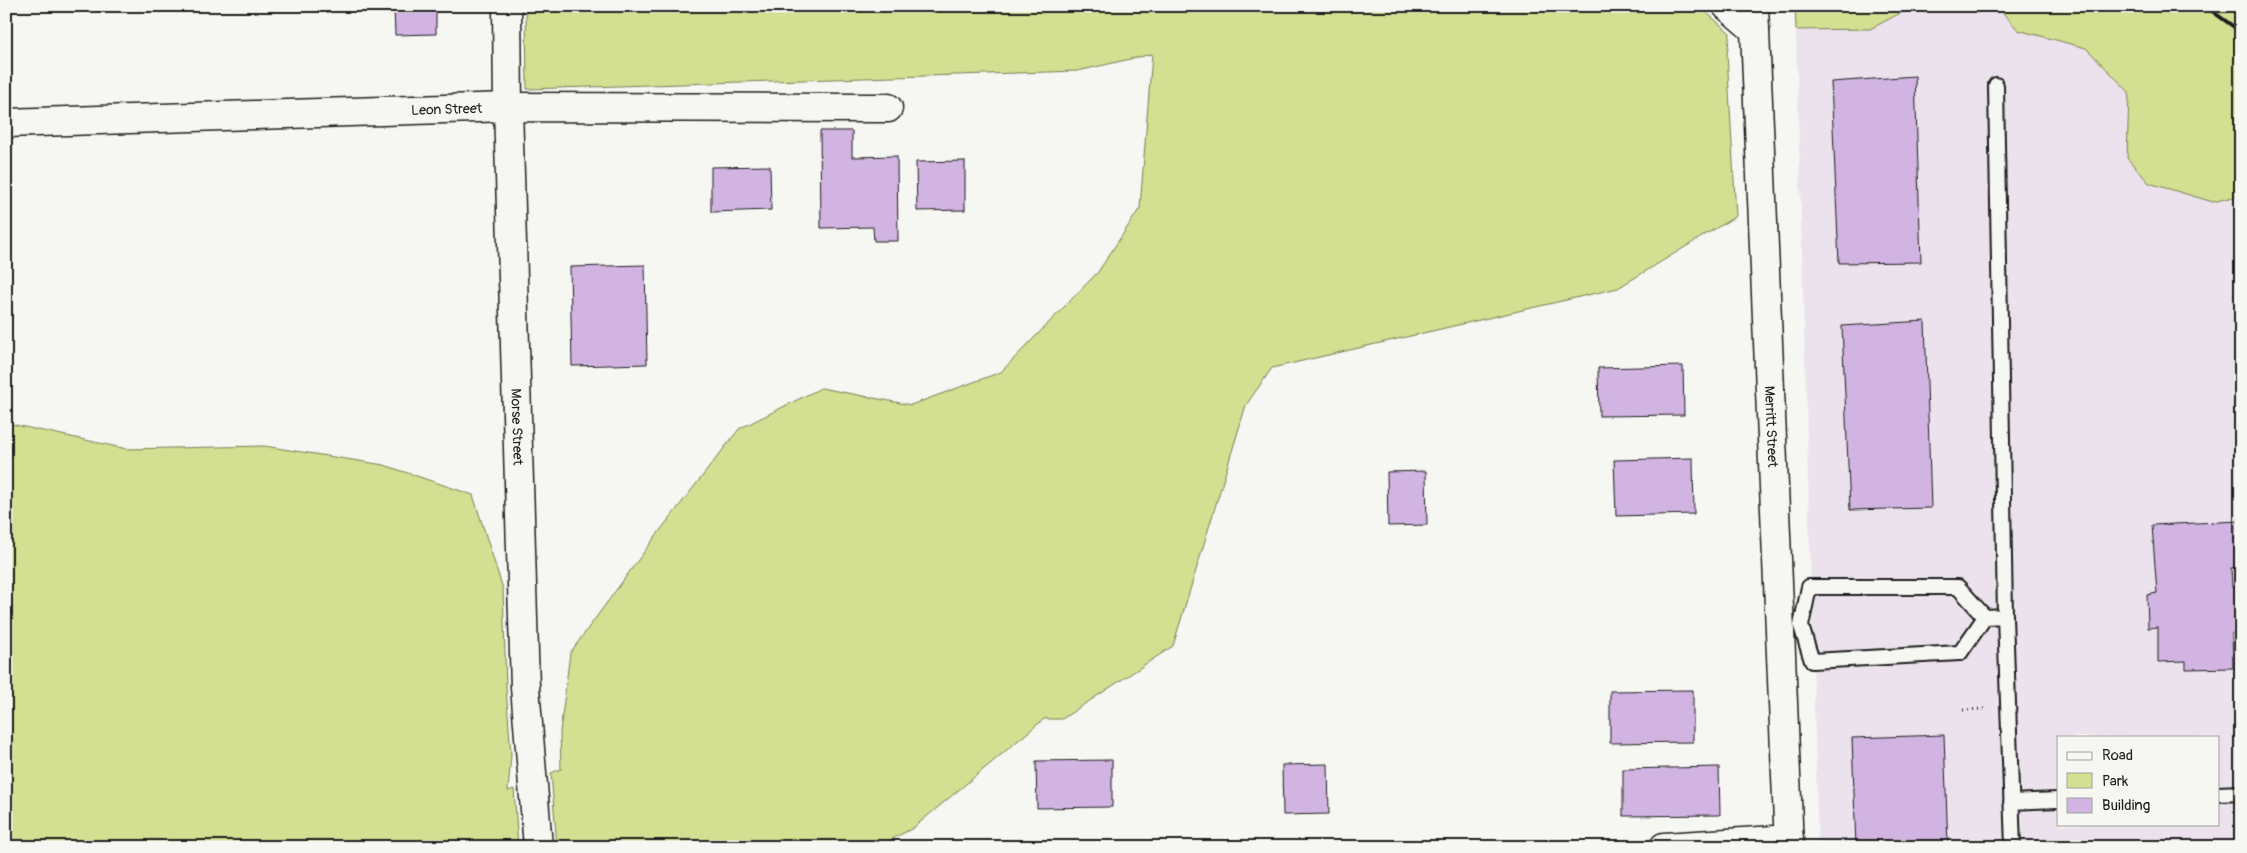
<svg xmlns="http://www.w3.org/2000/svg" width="2247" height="853" font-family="Pangolin,sans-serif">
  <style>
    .built { fill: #ebe2ed; fill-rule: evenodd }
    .green { fill: #d3df91; stroke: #787e56 }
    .building { fill: #d1b4e2; stroke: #1c1c1c }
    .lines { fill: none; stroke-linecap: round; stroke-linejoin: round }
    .lane-casing { stroke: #1c1c1c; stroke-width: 18 }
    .street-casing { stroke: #1c1c1c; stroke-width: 31 }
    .secondary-casing { stroke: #1c1c1c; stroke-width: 31 }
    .path { stroke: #1c1c1c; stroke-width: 3; stroke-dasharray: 1 4; stroke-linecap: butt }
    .lane { stroke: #f6f6f2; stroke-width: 14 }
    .street { stroke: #f6f6f2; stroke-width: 28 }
    .secondary { stroke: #f6f6f2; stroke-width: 28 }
    .rail { stroke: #1c1c1c; stroke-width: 4 }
    .labels { text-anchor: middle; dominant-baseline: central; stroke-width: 4.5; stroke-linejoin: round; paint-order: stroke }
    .street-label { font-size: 14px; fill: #1c1c1c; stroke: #f6f6f2 }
  </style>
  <rect width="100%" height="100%" fill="#f6f6f2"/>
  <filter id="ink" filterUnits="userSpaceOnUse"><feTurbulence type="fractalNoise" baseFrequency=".02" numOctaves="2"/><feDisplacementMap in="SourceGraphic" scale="10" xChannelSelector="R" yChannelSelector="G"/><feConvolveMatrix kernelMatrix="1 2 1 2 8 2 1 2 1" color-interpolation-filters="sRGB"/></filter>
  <g filter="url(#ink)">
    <path class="built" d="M 1914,6 L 1997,6 L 2018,30 L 2086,48 L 2129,92 L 2127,158 L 2213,202 L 2241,195 L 2238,334 L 2241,357 L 2241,847 L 1818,847 L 1796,30 L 1870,29 ZM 2058,737 L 2218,737 L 2218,824 L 2058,824 Z"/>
    <path class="green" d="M 526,6 L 1699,6 L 1730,33 L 1727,54 L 1736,216 L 1618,288 L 1272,368 L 1246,405 L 1173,646 L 1062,719 L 1044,719 L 913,828 L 877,847 L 557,847 L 551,773 L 561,769 L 560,732 L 570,653 L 655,537 L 739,429 L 821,388 L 911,405 L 1001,372 L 1098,272 L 1140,208 L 1152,54 L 1078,71 L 527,89 Z
      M 1795,6 L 1914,6 L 1870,29 L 1796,30 Z
      M 1997,6 L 2241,6 L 2241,195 L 2213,202 L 2149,183 L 2127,158 L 2129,92 L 2086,48 L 2018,30 Z
      M 6,423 L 127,449 L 264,446 L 384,465 L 473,495 L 503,589 L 506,687 L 511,755 L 508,791 L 514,789 L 518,847 L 6,847 Z"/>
    <path class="building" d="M 394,6 L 436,6 L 436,34 L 395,35 Z
      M 1915,76 L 1921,262 L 1839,263 L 1831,82 Z
      M 820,131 L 852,131 L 852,157 L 897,156 L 898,241 L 874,241 L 873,227 L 821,228 Z
      M 965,161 L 965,210 L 917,211 L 916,162 Z
      M 770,166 L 771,210 L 711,212 L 711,167 Z
      M 645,265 L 647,364 L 572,366 L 570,267 Z
      M 1925,321 L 1931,508 L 1850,510 L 1842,326 Z
      M 1683,366 L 1684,415 L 1599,416 L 1598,368 Z
      M 1693,458 L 1694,514 L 1616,516 L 1614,460 Z
      M 1426,471 L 1427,525 L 1388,526 L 1387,472 Z
      M 2241,521 L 2241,567 L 2231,568 L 2232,586 L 2241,586 L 2241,631 L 2232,633 L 2233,668 L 2186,669 L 2186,661 L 2158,662 L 2158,627 L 2148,628 L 2147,595 L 2157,593 L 2152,525 Z
      M 1693,690 L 1693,742 L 1610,743 L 1610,691 Z
      M 1944,735 L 1948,847 L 1856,847 L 1852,738 Z
      M 1112,760 L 1112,807 L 1037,808 L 1036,761 Z
      M 1328,764 L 1329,814 L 1283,815 L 1282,765 Z
      M 1719,767 L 1720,815 L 1623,816 L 1623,769 Z"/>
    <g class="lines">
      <defs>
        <path id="lane" d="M 1809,587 L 1958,587 L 1985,617 L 1960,653 L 1812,661 L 1801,626 Z
          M 2005,616 L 2013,847
          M 1985,617 L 2005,616 L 1996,85
          M 2218,794 L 2241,793
          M 2011,802 L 2058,800"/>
        <g id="street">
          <path id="s1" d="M 507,6 L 508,107 L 525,687 L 538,847"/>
          <path d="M 1727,6 L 1755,30"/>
          <path id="s2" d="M 6,123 L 508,107 L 888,108"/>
          <path d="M 1664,847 L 1789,839"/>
        </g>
        <g id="secondary">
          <path id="s3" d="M 1754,6 L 1789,847"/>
        </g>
      </defs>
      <use href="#lane" class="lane-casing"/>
      <use href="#street" class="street-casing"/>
      <use href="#secondary" class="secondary-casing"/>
      <path class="path" d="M 1963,710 L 1985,709"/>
      <use href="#lane" class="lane"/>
      <use href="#street" class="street"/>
      <use href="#secondary" class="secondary"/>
      <path class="rail" d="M 2205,6 L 2241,32"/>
    </g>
  </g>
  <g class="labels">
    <g class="street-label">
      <text stroke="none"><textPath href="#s2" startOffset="441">Leon Street</textPath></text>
      <text stroke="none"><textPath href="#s1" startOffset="421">Morse Street</textPath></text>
      <text stroke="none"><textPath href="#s3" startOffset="421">Merritt Street</textPath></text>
    </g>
  </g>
  <rect width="2247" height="853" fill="none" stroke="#f6f6f2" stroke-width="25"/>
  <rect x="12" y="12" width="2222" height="828" fill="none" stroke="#1c1c1c" stroke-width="2" filter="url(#ink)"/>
  <rect x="2057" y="736" width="162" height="90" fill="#f6f6f2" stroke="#9f9f9c"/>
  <rect x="2067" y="752" width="25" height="8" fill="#f6f6f2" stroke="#9f9f9c"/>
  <text x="2102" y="760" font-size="15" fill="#1c1c1c">Road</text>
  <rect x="2067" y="773" width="25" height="15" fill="#d3df91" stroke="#9f9f9c"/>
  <text x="2102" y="786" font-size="15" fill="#1c1c1c">Park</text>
  <rect x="2067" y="798" width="25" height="15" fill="#d1b4e2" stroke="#9f9f9c"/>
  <text x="2102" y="810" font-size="15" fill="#1c1c1c">Building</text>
</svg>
